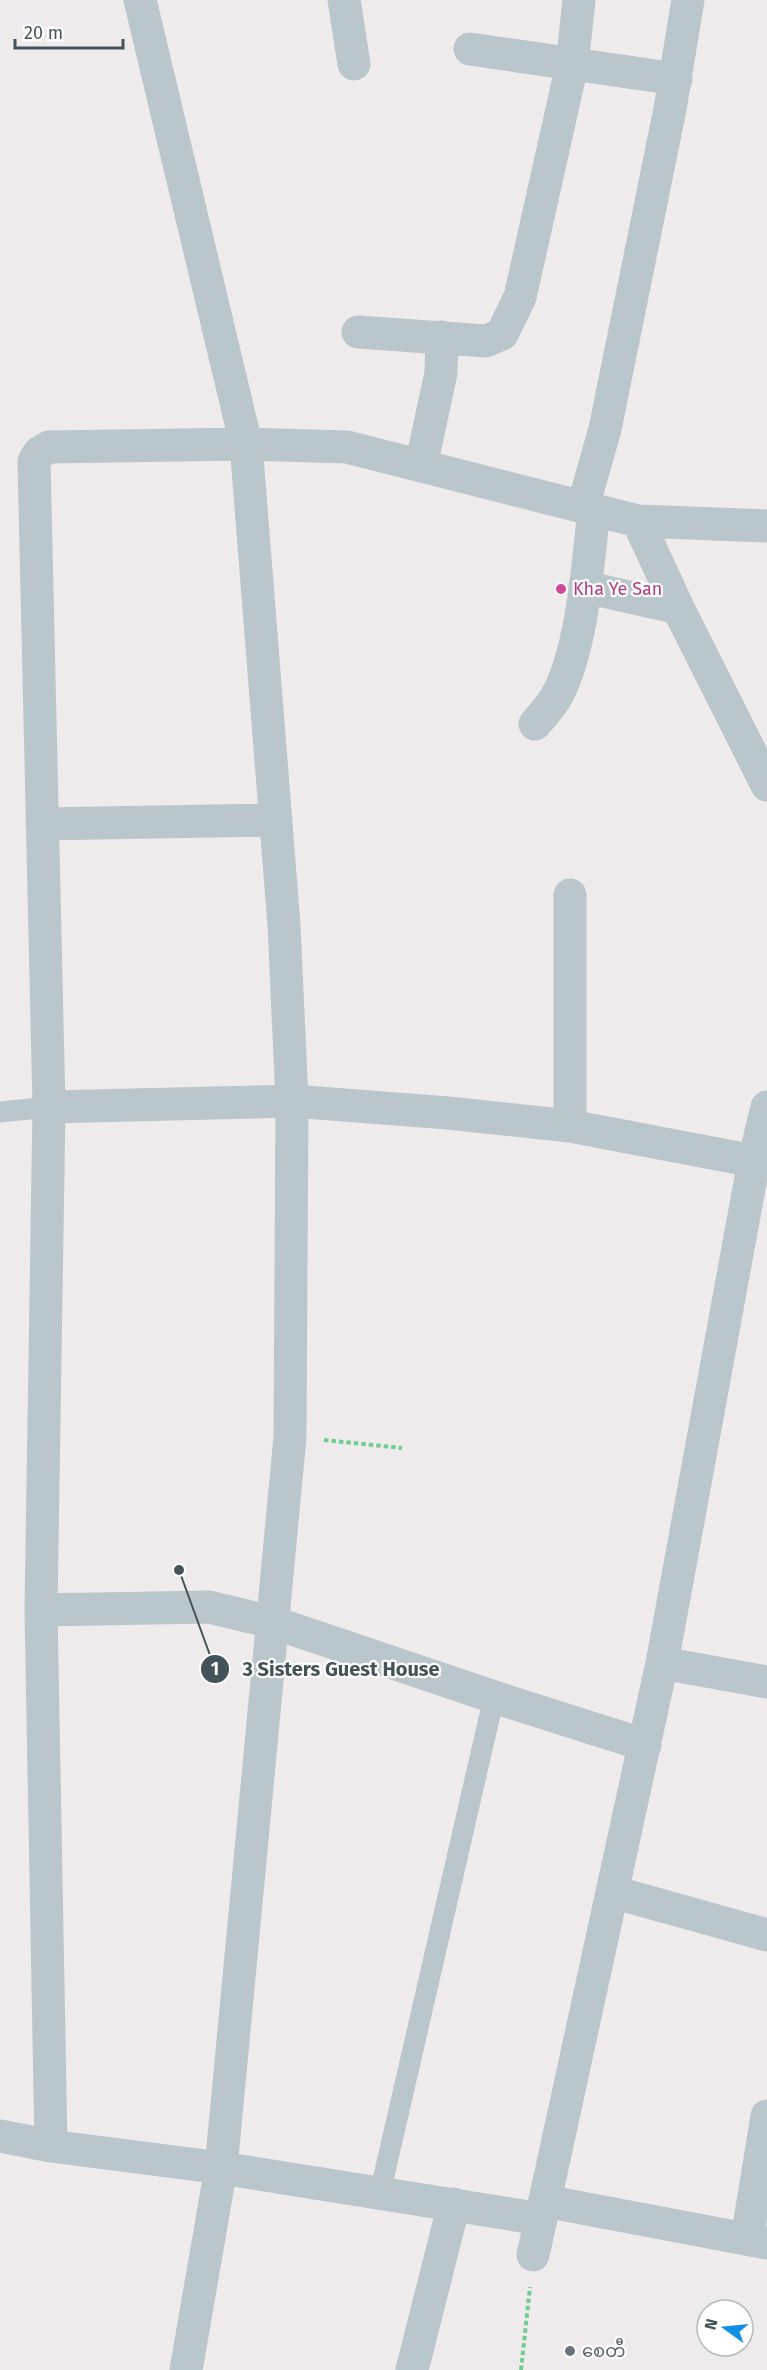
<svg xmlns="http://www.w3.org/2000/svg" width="767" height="2370" font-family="'Fira Sans','Noto Sans Myanmar',sans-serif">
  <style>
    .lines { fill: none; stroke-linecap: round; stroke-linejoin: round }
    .path { stroke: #6ece8f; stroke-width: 4; stroke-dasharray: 4.5 3; stroke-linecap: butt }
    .service { stroke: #b9c6cc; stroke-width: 21 }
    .minor { stroke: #b9c6cc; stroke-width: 33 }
    .hotel-dot { fill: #d1479c; stroke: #fff; stroke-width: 2 }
    .worship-dot { fill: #6b7280; stroke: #fff; stroke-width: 2 }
    .labels { text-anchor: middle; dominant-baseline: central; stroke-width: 4.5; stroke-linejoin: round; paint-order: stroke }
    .hotel-label { font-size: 18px; fill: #b23c85; stroke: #fff; text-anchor: start }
    .worship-label { font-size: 18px; fill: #5b616d; stroke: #fff; text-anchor: start }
    .leader { fill: none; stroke: #435359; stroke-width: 2 }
    .callout-dot { fill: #435359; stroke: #fff; stroke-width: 2 }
    .mark-label { font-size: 18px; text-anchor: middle; font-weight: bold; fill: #fff }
    .callout-label { font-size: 20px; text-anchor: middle; font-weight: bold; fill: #435359; stroke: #fff; stroke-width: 4.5; stroke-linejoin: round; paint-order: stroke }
  </style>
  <rect width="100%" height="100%" fill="#efebec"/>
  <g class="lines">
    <path class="path" d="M 324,1440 L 402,1448
      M 521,2370 L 530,2287"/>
    <path class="service" d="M 0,1112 L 49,1107
      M 380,2193 L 494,1697"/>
    <path class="minor" d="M 140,0 L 246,444 L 284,925 L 292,1101 L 290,1437 L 221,2168 L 186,2370
      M 344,0 L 354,64
      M 470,49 L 676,79
      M 358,332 L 486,341 L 502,334 L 520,297 L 572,65 L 579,0
      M 421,466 L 441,373 L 442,337
      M 583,507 L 605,429 L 670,109 L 688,0
      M 638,521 L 678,608 L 767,785
      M 585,587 L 678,608
      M 535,724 C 542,716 549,708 555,699 C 582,654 588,563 594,510
      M 42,824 L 276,820
      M 49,1107 L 292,1101 L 448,1113 L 570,1126 L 754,1161
      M 570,1126 L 570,895
      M 41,1610 L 209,1607 L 272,1622 L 494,1697 L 645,1745
      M 662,1663 L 767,1682
      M 613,1892 L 767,1935
      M 0,2136 L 51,2146 L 221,2168 L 541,2219
      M 51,2146 L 41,1610 L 49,1107 L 34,461 L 39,453 L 49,447 L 246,444 L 347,447 L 638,521 L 767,526
      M 545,2201 L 767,2243
      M 747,2239 L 767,2116
      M 533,2255 L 662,1663 L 754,1161 L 767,1107
      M 412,2370 L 454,2204"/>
  </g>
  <circle class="hotel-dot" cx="561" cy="589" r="6"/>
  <circle class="worship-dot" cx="570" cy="2351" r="6"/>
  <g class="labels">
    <g class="hotel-label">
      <text x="573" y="589">Kha Ye San</text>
    </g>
    <g class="worship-label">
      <text x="582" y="2351">စေတီ</text>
    </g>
  </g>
  <path class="leader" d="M179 1570L215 1669"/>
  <g class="callout-dot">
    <circle cx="179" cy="1570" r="6"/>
    <circle cx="215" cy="1669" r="15"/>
  </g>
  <g class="mark-label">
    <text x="215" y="1675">1</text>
  </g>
  <g class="callout-label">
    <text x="341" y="1676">3 Sisters Guest House</text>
  </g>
  <g transform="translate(725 2328) rotate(285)"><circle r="28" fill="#ffffff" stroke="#b4babd" stroke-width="1.5"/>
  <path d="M0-4.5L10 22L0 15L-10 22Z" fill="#128fe2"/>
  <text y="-9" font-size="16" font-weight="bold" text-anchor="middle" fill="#435359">N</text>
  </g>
  <path d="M15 39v9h108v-9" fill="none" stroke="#435359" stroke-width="3"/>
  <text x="24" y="39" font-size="18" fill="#435359" stroke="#ffffff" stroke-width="4.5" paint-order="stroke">20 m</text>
</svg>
